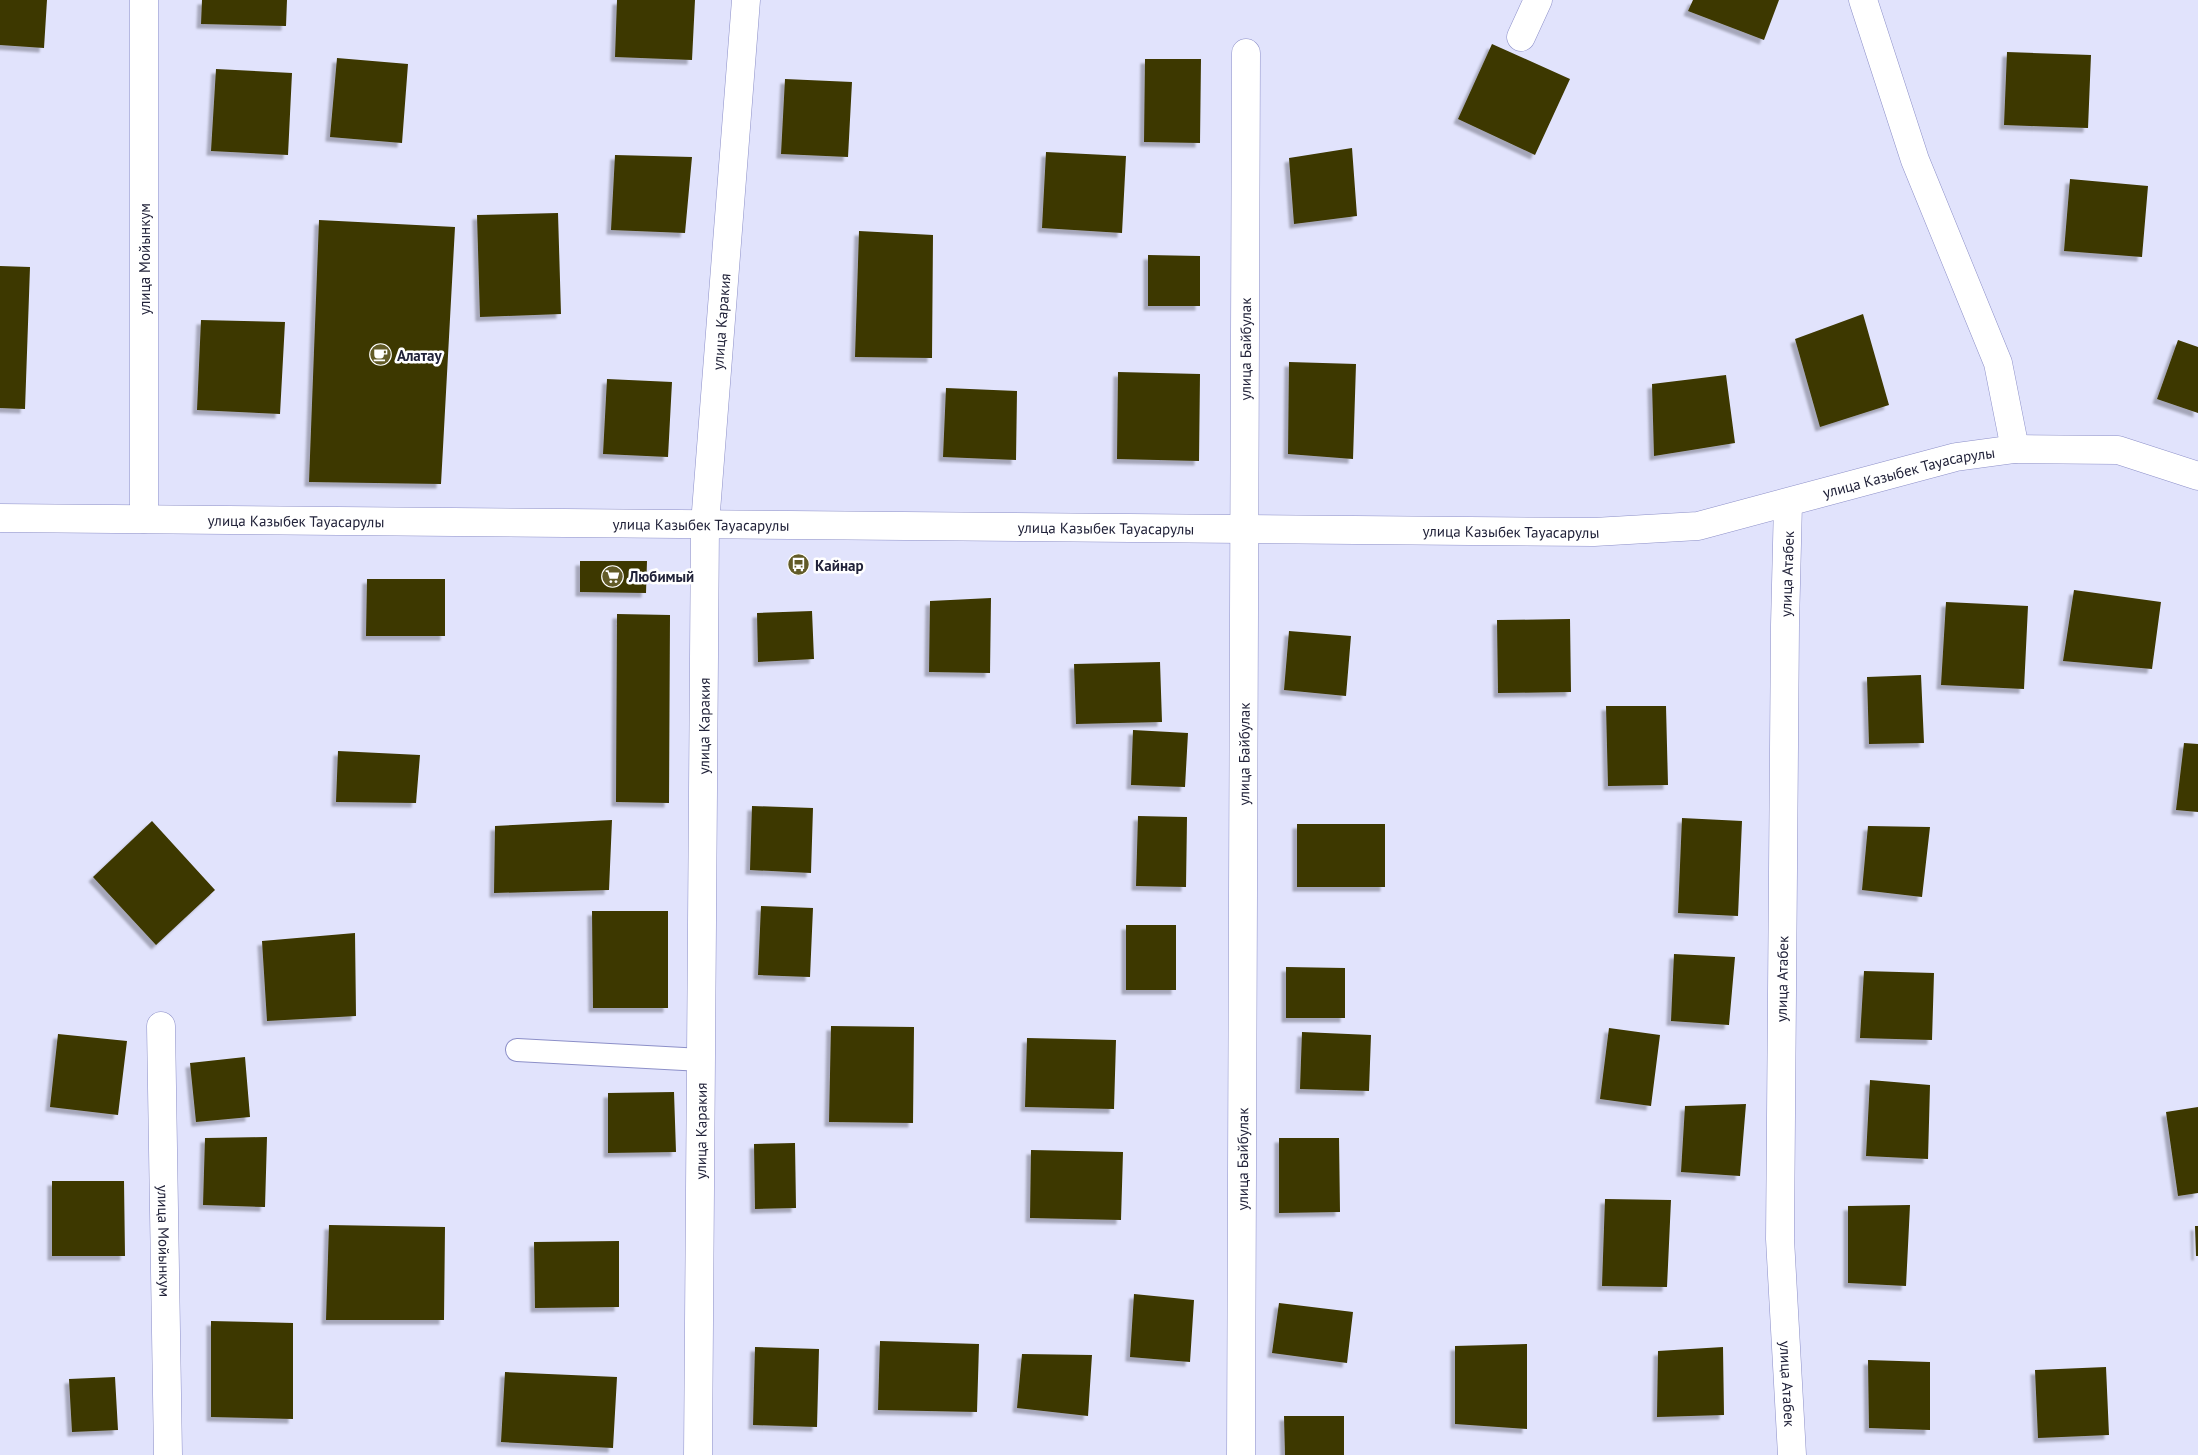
<svg xmlns="http://www.w3.org/2000/svg" width="2198" height="1455" font-family="'PT Sans',sans-serif">
  <style>
    .building { fill: #3d3703; filter: url(#shadow) }
    .lines { fill: none; stroke-linecap: round; stroke-linejoin: round }
    .service-casing { stroke: #8c8fc8; stroke-width: 24 }
    .minor-casing { stroke: #8c8fc8; stroke-width: 29 }
    .tertiary-casing { stroke: #8c8fc8; stroke-width: 29 }
    .service { stroke: #fff; stroke-width: 22 }
    .minor { stroke: #fff; stroke-width: 28 }
    .tertiary { stroke: #fff; stroke-width: 28 }
    .labels { text-anchor: middle; dominant-baseline: central; stroke-width: 5; stroke-linejoin: round; paint-order: stroke }
    .street-label { font-size: 15px; fill: #212239; stroke: #fff }
    .poi-label { font-size: 15px; font-weight: bold; fill: #212239; stroke: #fff; text-anchor: start }
  </style>
  <defs>
    <filter id="shadow"><feDropShadow dx="-4.5" dy="4.5" stdDeviation="1" flood-color="#0004"/></filter>
  </defs>
  <rect width="100%" height="100%" fill="#e1e3fc"/>
  <path class="building" d="M 0,0 L 47,0 L 44,48 L 0,45 Z
    M 202,0 L 287,0 L 286,26 L 201,24 Z
    M 617,0 L 695,0 L 692,60 L 615,57 Z
    M 1693,0 L 1779,0 L 1764,40 L 1688,11 Z
    M 1492,44 L 1570,79 L 1535,155 L 1458,119 Z
    M 2007,52 L 2091,55 L 2088,128 L 2004,125 Z
    M 337,58 L 408,64 L 402,143 L 330,137 Z
    M 1145,59 L 1201,59 L 1200,143 L 1144,142 Z
    M 216,69 L 292,73 L 288,155 L 211,151 Z
    M 785,79 L 852,82 L 848,157 L 781,154 Z
    M 1352,148 L 1357,216 L 1294,224 L 1289,158 Z
    M 1046,152 L 1126,156 L 1122,233 L 1042,228 Z
    M 615,155 L 692,157 L 685,233 L 611,230 Z
    M 2070,179 L 2148,186 L 2142,257 L 2064,251 Z
    M 558,213 L 561,314 L 480,317 L 477,215 Z
    M 319,220 L 455,227 L 441,484 L 309,482 Z
    M 859,231 L 933,235 L 932,358 L 855,357 Z
    M 1148,255 L 1200,256 L 1200,306 L 1148,306 Z
    M 0,266 L 30,267 L 25,409 L 0,408 Z
    M 1863,314 L 1889,405 L 1820,427 L 1795,339 Z
    M 201,320 L 285,322 L 280,414 L 197,410 Z
    M 2178,340 L 2198,347 L 2198,413 L 2157,399 Z
    M 1289,362 L 1356,364 L 1353,459 L 1288,454 Z
    M 1118,372 L 1200,374 L 1199,461 L 1117,459 Z
    M 1726,375 L 1735,443 L 1654,456 L 1652,384 Z
    M 607,379 L 672,382 L 668,457 L 603,454 Z
    M 946,388 L 1017,391 L 1016,460 L 943,457 Z
    M 580,561 L 647,561 L 646,593 L 580,592 Z
    M 367,579 L 445,579 L 445,636 L 366,636 Z
    M 2074,590 L 2161,602 L 2152,669 L 2063,661 Z
    M 991,598 L 990,673 L 929,672 L 930,601 Z
    M 1946,602 L 2028,606 L 2024,689 L 1941,685 Z
    M 812,611 L 814,659 L 758,662 L 757,613 Z
    M 617,614 L 670,615 L 669,803 L 616,802 Z
    M 1570,619 L 1571,692 L 1498,693 L 1497,620 Z
    M 1289,631 L 1351,636 L 1346,696 L 1284,690 Z
    M 1160,662 L 1162,722 L 1076,724 L 1074,664 Z
    M 1921,675 L 1924,743 L 1869,744 L 1867,677 Z
    M 1606,706 L 1666,706 L 1668,785 L 1608,786 Z
    M 1133,730 L 1188,733 L 1185,787 L 1131,785 Z
    M 2184,743 L 2198,744 L 2198,812 L 2176,810 Z
    M 338,751 L 420,755 L 416,803 L 336,802 Z
    M 752,806 L 813,808 L 811,873 L 750,870 Z
    M 1138,816 L 1187,817 L 1186,887 L 1136,886 Z
    M 1682,818 L 1742,821 L 1738,916 L 1678,913 Z
    M 612,820 L 609,890 L 494,893 L 495,826 Z
    M 152,821 L 215,890 L 156,945 L 93,877 Z
    M 1297,824 L 1385,824 L 1385,887 L 1297,887 Z
    M 1868,826 L 1930,827 L 1922,897 L 1862,890 Z
    M 761,906 L 813,908 L 810,977 L 758,975 Z
    M 592,911 L 668,911 L 668,1008 L 593,1008 Z
    M 1126,925 L 1176,925 L 1176,990 L 1126,990 Z
    M 355,933 L 356,1016 L 267,1021 L 262,941 Z
    M 1674,954 L 1735,957 L 1729,1025 L 1671,1021 Z
    M 1286,967 L 1345,968 L 1345,1018 L 1286,1018 Z
    M 1864,971 L 1934,973 L 1932,1040 L 1860,1038 Z
    M 831,1026 L 914,1027 L 913,1123 L 829,1122 Z
    M 1609,1028 L 1660,1035 L 1651,1106 L 1600,1099 Z
    M 1302,1032 L 1371,1035 L 1369,1091 L 1300,1089 Z
    M 58,1034 L 127,1041 L 118,1115 L 50,1107 Z
    M 1027,1038 L 1116,1040 L 1114,1109 L 1025,1107 Z
    M 245,1057 L 250,1117 L 196,1122 L 190,1063 Z
    M 1870,1080 L 1930,1085 L 1928,1159 L 1866,1156 Z
    M 674,1092 L 676,1152 L 608,1153 L 608,1093 Z
    M 1746,1104 L 1740,1176 L 1681,1172 L 1685,1106 Z
    M 2198,1107 L 2198,1193 L 2178,1196 L 2166,1112 Z
    M 267,1137 L 265,1207 L 203,1205 L 205,1138 Z
    M 1279,1138 L 1339,1138 L 1340,1212 L 1279,1213 Z
    M 795,1143 L 796,1208 L 755,1209 L 754,1144 Z
    M 1031,1150 L 1123,1152 L 1121,1220 L 1030,1218 Z
    M 52,1181 L 124,1181 L 125,1256 L 52,1256 Z
    M 1605,1199 L 1671,1200 L 1667,1287 L 1602,1286 Z
    M 1910,1205 L 1906,1286 L 1848,1283 L 1848,1206 Z
    M 329,1225 L 445,1227 L 444,1320 L 326,1320 Z
    M 2195,1226 L 2198,1226 L 2198,1256 L 2196,1256 Z
    M 619,1241 L 619,1307 L 535,1308 L 534,1242 Z
    M 1134,1294 L 1194,1300 L 1190,1362 L 1130,1357 Z
    M 1279,1303 L 1353,1312 L 1347,1363 L 1272,1353 Z
    M 211,1321 L 293,1323 L 293,1419 L 211,1417 Z
    M 880,1341 L 979,1344 L 977,1412 L 878,1410 Z
    M 1527,1344 L 1527,1429 L 1455,1424 L 1455,1346 Z
    M 755,1347 L 819,1349 L 817,1427 L 753,1425 Z
    M 1723,1347 L 1724,1415 L 1657,1417 L 1658,1351 Z
    M 1022,1354 L 1092,1355 L 1088,1416 L 1017,1408 Z
    M 1868,1360 L 1930,1362 L 1930,1430 L 1869,1428 Z
    M 2106,1367 L 2109,1435 L 2038,1438 L 2035,1370 Z
    M 505,1372 L 617,1377 L 613,1448 L 501,1442 Z
    M 115,1377 L 118,1430 L 72,1432 L 69,1379 Z
    M 1284,1416 L 1344,1416 L 1344,1455 L 1285,1455 Z"/>
  <g class="lines">
    <defs>
      <path id="service" d="M 517,1050 L 702,1060"/>
      <g id="minor">
        <path d="M 144,0 L 144,519"/>
        <path d="M 1863,0 L 1915,160 L 1998,363 L 2015,449"/>
        <path d="M 1521,37 L 1538,0"/>
        <path id="s1" d="M 1788,503 L 1785,625 L 1780,1239 L 1792,1455"/>
        <path id="s2" d="M 161,1026 L 168,1455"/>
        <path id="s3" d="M 698,1455 L 705,524 L 746,0"/>
        <path id="s4" d="M 1241,1455 L 1246,53"/>
      </g>
      <g id="tertiary">
        <path id="s5" d="M 0,518 L 1594,532 L 1698,526 L 1956,457 L 2015,449 L 2118,450 L 2198,476"/>
      </g>
    </defs>
    <use href="#service" class="service-casing"/>
    <use href="#minor" class="minor-casing"/>
    <use href="#tertiary" class="tertiary-casing"/>
    <use href="#service" class="service"/>
    <use href="#minor" class="minor"/>
    <use href="#tertiary" class="tertiary"/>
  </g>
  <defs>
    <symbol id="cafe-disc" viewBox="-11 -11 22 22"><circle r="9.5" fill="#625b27" stroke="#fff"/><path d="M-5.5-4.5H6V0H3Q3 3.5 0 3.5H-2.5Q-5.5 3.5-5.5 0ZM3-3.2v2h1.7v-2ZM-6 4.5H4V6H-6Z" fill="#fff"/></symbol>
    <symbol id="bus-disc" viewBox="-11 -11 22 22"><circle r="9.5" fill="#625b27" stroke="#fff"/><path d="M-5-6H5V4H4V6H2V4H-2V6H-4V4H-5ZM-3.5-4V0h7V-4ZM-3.5 1.2v1.5H-2V1.2ZM2 1.2v1.5H3.5V1.2Z" fill="#fff"/></symbol>
    <symbol id="supermarket-disc" viewBox="-11 -11 22 22"><circle r="9.5" fill="#625b27" stroke="#fff"/><path d="M-6-5.5h2.5l.6 2H6L4.5 2H-2.5L-4.4-4H-6ZM-1.5 3.2a1.3 1.3 0 1 0 .1 0ZM3 3.2a1.3 1.3 0 1 0 .1 0Z" fill="#fff"/></symbol>
  </defs>
  <g fill-rule="evenodd">
    <use href="#cafe-disc" x="368" y="342" width="25" height="25"/>
    <use href="#bus-disc" x="786" y="552" width="25" height="25"/>
    <use href="#supermarket-disc" x="600" y="564" width="25" height="25"/>
  </g>
  <g class="labels">
    <g class="street-label">
      <text transform="translate(144 259) rotate(-90)">улица Мойынкум</text>
      <text stroke="none"><textPath href="#s3" startOffset="1134">улица Каракия</textPath></text>
      <text stroke="none"><textPath href="#s4" startOffset="1106">улица Байбулак</textPath></text>
      <text stroke="none"><textPath href="#s5" startOffset="1916">улица Казыбек Тауасарулы</textPath></text>
      <text stroke="none"><textPath href="#s5" startOffset="296">улица Казыбек Тауасарулы</textPath></text>
      <text stroke="none"><textPath href="#s5" startOffset="701">улица Казыбек Тауасарулы</textPath></text>
      <text stroke="none"><textPath href="#s5" startOffset="1106">улица Казыбек Тауасарулы</textPath></text>
      <text stroke="none"><textPath href="#s5" startOffset="1511">улица Казыбек Тауасарулы</textPath></text>
      <text transform="translate(1787 574) rotate(-88)">улица Атабек</text>
      <text stroke="none"><textPath href="#s3" startOffset="729">улица Каракия</textPath></text>
      <text stroke="none"><textPath href="#s4" startOffset="701">улица Байбулак</textPath></text>
      <text transform="translate(1782 979) rotate(-89)">улица Атабек</text>
      <text stroke="none"><textPath href="#s3" startOffset="324">улица Каракия</textPath></text>
      <text stroke="none"><textPath href="#s4" startOffset="296">улица Байбулак</textPath></text>
      <text stroke="none"><textPath href="#s2" startOffset="215">улица Мойынкум</textPath></text>
      <text stroke="none"><textPath href="#s1" startOffset="881">улица Атабек</textPath></text>
    </g>
    <g class="poi-label">
      <text x="397" y="355">Алатау</text>
      <text x="815" y="565">Кайнар</text>
      <text x="629" y="576">Любимый</text>
    </g>
  </g>
</svg>
